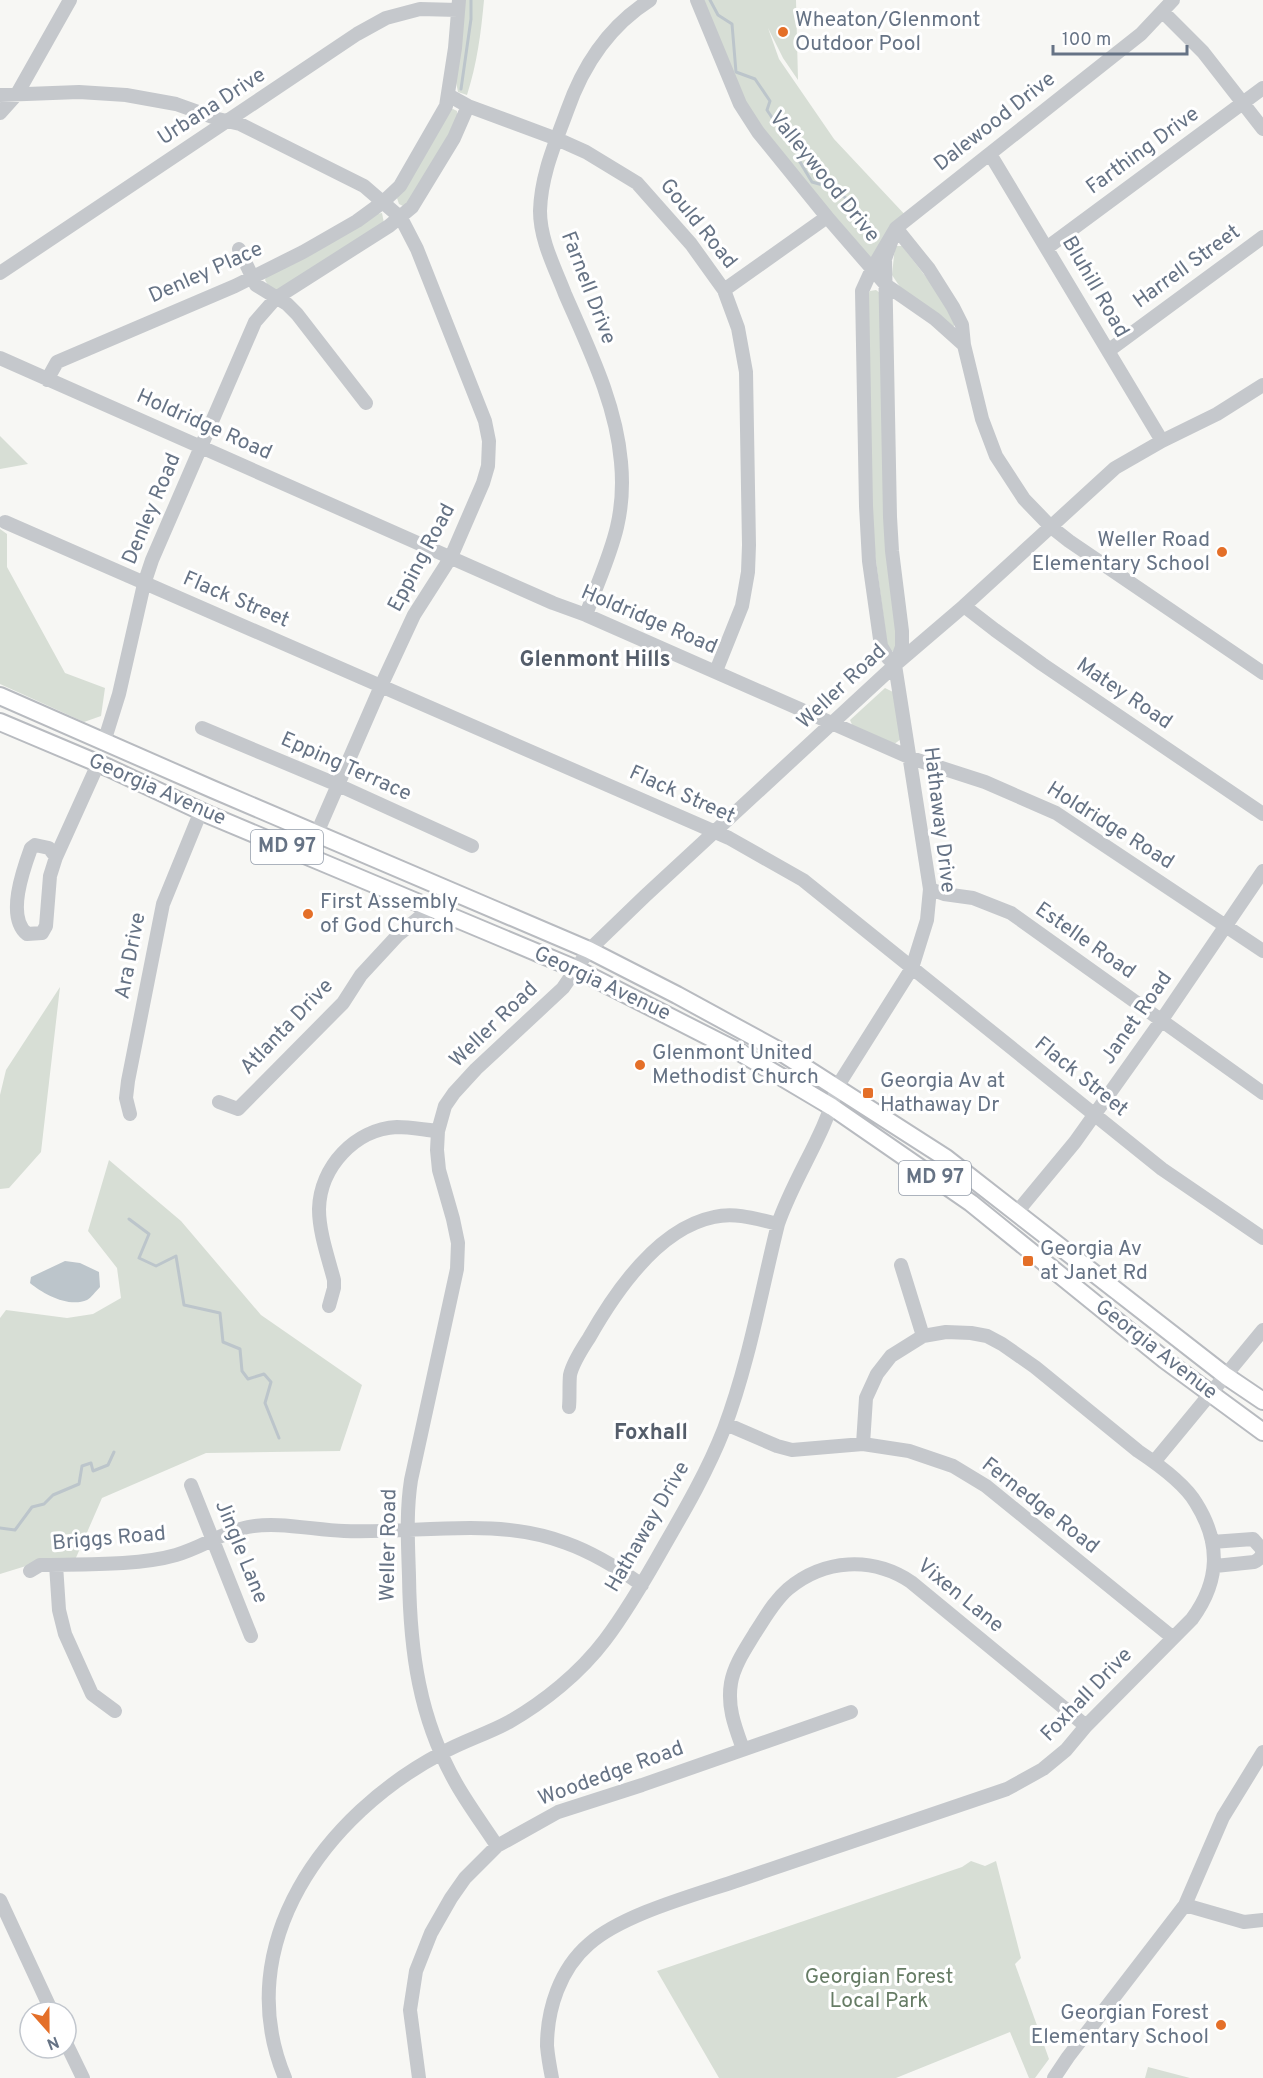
<svg xmlns="http://www.w3.org/2000/svg" width="1263" height="2078" font-family="Overpass,sans-serif">
  <style>
    .green { fill: #d7ded5 }
    .water { fill: #bcc5cb }
    .lines { fill: none; stroke-linecap: round; stroke-linejoin: round }
    .stream { stroke: #bcc5cb; stroke-width: 3 }
    .major-casing { stroke: #b8bbc0; stroke-width: 20 }
    .minor { stroke: #c5c8cc; stroke-width: 14 }
    .major { stroke: #fff; stroke-width: 16 }
    .poi-dot { fill: #e46f28; stroke: #fff; stroke-width: 2 }
    .labels { text-anchor: middle; dominant-baseline: central; stroke-width: 6; stroke-linejoin: round; paint-order: stroke }
    .shield { fill: #fff; stroke: #949daa; stroke-width: 1.5 }
    .shield-label { font-size: 20px; font-weight: bold; fill: #667385 }
    .poi-label { font-size: 21px; fill: #667385; stroke: #fff; text-anchor: start }
    .street-label { font-size: 21px; fill: #667385; stroke: #fff }
    .park-label { font-size: 21px; fill: #667c65; stroke: #fff }
    .neighbourhood-label { font-size: 22px; font-weight: bold; fill: #545d6a; stroke: #fff }
  </style>
  <rect width="100%" height="100%" fill="#f7f7f4"/>
  <path class="green" d="M 459,0 L 484,0 C 481,33 477,64 467,95 L 458,92 L 456,82 Z
    M 697,0 L 796,0 L 798,80 L 783,58 L 768,28 L 779,59 L 834,139 L 908,218 L 895,228 L 886,285 L 758,132 Z
    M 453,109 L 457,111 L 457,122 L 409,204 L 403,206 L 399,204 L 397,198 L 448,110 Z
    M 382,213 L 384,223 L 278,292 L 270,289 L 265,280 L 266,277 L 376,214 Z
    M 895,246 L 902,246 L 944,300 L 956,323 L 953,327 L 902,290 L 892,275 Z
    M 876,290 L 880,293 L 898,645 L 892,652 L 888,651 L 872,531 L 867,295 L 870,291 Z
    M 0,436 L 28,464 L 0,469 Z
    M 0,529 L 7,534 L 7,567 L 65,673 L 105,688 L 101,716 L 84,722 L 0,684 Z
    M 885,688 L 893,692 L 901,739 L 893,745 L 853,727 L 850,720 Z
    M 60,987 L 41,1152 L 9,1188 L 0,1189 L 0,1095 L 6,1070 Z
    M 109,1160 L 181,1221 L 261,1315 L 362,1385 L 340,1451 L 206,1453 L 102,1498 L 75,1560 L 26,1566 L 0,1574 L 0,1318 L 6,1310 L 67,1318 L 93,1314 L 121,1298 L 117,1268 L 88,1231 Z
    M 971,1861 L 985,1866 L 996,1861 L 1021,1958 L 1015,1964 L 1049,2059 L 1035,2078 L 1029,2078 L 1010,2032 L 896,2078 L 719,2078 L 657,1971 L 962,1867 Z
    M 1148,2067 L 1190,2078 L 1145,2078 Z"/>
  <path class="water" d="M 65,1261 L 80,1263 L 99,1272 L 100,1287 C 96,1291 91,1298 87,1300 C 69,1308 43,1294 30,1283 L 31,1277 Z"/>
  <g class="lines">
    <path class="stream" d="M 710,0 L 718,15 L 732,24 L 736,72 L 755,79 L 770,101 L 767,110 C 776,123 787,144 799,152 L 800,162 L 812,182 C 843,189 854,205 873,229
      M 461,89 L 471,19 L 471,0
      M 129,1219 L 149,1234 L 139,1258 L 156,1266 L 176,1256 L 184,1305 L 220,1313 L 223,1342 L 240,1349 L 242,1371 L 248,1379 L 264,1374 L 271,1382 L 265,1403 L 279,1438
      M 0,1528 L 15,1530 L 32,1507 L 44,1504 L 53,1495 L 79,1484 L 82,1466 L 91,1463 L 93,1471 L 108,1465 L 114,1452"/>
    <defs>
      <path id="major" d="M 0,696 L 212,789 L 589,950 L 677,995 L 776,1049 L 946,1158 L 1226,1376 L 1263,1401
        M 0,722 L 109,768 L 207,814 L 576,969 L 741,1053 L 832,1107 L 971,1203 L 1165,1360 L 1263,1432"/>
    </defs>
    <use href="#major" class="major-casing"/>
    <path class="minor" d="M 697,0 L 740,104 L 758,132 L 827,217 L 886,285 L 935,319 L 964,345
      M 1163,12 L 1203,52 L 1263,129
      M 0,95 L 79,92 L 126,95 L 176,104 L 218,119 L 240,124 L 364,186 L 401,218 L 417,249 L 485,421 L 489,441 L 488,466 L 483,483 L 451,557 L 414,615 L 381,686 L 307,856
      M 448,95 L 468,106 L 557,139 L 586,152 L 637,183 L 691,244 L 724,290 L 738,328 L 746,372 L 749,545 L 748,572 L 742,606 L 716,671
      M 0,113 L 17,94 L 70,0
      M 990,154 L 1162,441
      M 896,228 L 929,269 L 953,307 L 962,325 L 964,345 L 982,419 L 996,456 L 1024,499 L 1050,526 L 1069,541 L 1263,673
      M 1048,247 L 1263,88
      M 239,249 L 256,285 L 287,304 L 297,314 L 366,403
      M 0,273 L 357,34 L 386,18 L 420,9 L 458,10
      M 724,290 L 827,217
      M 1108,351 L 1263,237
      M 0,358 L 553,603 L 586,615 L 911,758 L 985,782 L 1056,813 L 1263,951
      M 47,380 L 57,362 L 235,286 L 303,252 L 357,221 L 383,202 L 400,186 L 446,106 L 455,48 L 459,0
      M 5,522 L 729,838 L 803,880 L 1162,1169 L 1263,1238
      M 964,606 L 995,630 L 1042,664 L 1263,814
      M 586,615 C 606,559 627,525 621,462 C 616,403 588,347 565,294 C 555,268 540,240 540,211 C 541,175 555,144 567,111 C 583,65 609,26 650,0
      M 895,665 L 888,658 L 881,646 L 869,561 L 866,506 L 862,291 L 872,269 L 896,228 L 1141,34 L 1173,0
      M 202,728 L 338,785 L 472,846
      M 104,742 L 119,694 L 144,584 L 152,560 L 255,322 L 276,298 L 389,226 L 412,207 L 454,138 L 468,106
      M 56,857 L 49,848 L 35,845 L 31,848 C 23,870 6,917 27,934 L 42,933 L 46,926 L 50,876 L 56,857 L 98,764
      M 930,889 L 944,894 L 973,898 L 1011,913 L 1263,1093
      M 219,1102 L 238,1109 L 343,1003 L 361,975 L 398,935 L 431,908
      M 130,1114 L 126,1098 L 128,1081 L 163,904 L 201,811
      M 1017,1212 L 1075,1142 L 1161,1021 L 1263,871
      M 901,1265 L 923,1336
      M 329,1306 L 334,1288 L 334,1280 C 328,1257 319,1232 319,1209 C 320,1167 355,1129 397,1127 C 411,1127 425,1130 438,1131
      M 569,1407 C 570,1397 569,1385 570,1375 C 573,1362 582,1349 589,1338 C 615,1292 659,1228 714,1217 C 735,1212 757,1219 778,1224
      M 726,1424 L 777,1446 L 792,1450 L 863,1444 L 909,1451 L 953,1466 L 986,1486 L 1172,1637
      M 1154,1462 L 1263,1330
      M 191,1485 L 251,1636
      M 1212,1542 L 1253,1539 L 1262,1549 C 1263,1556 1260,1559 1254,1562 L 1215,1566
      M 56,1565 L 59,1610 L 65,1634 L 92,1694 L 115,1711
      M 30,1571 L 40,1565 C 81,1564 138,1566 176,1555 C 201,1548 223,1532 248,1527 C 277,1521 314,1530 344,1531 C 417,1534 495,1516 566,1543 C 594,1553 618,1568 642,1585
      M 743,1749 C 735,1727 727,1707 731,1683 C 734,1665 746,1648 755,1633 C 765,1618 774,1601 788,1589 C 824,1559 872,1556 911,1582 L 1086,1726
      M 497,1846 C 484,1826 469,1806 457,1785 C 419,1719 410,1651 409,1576 C 408,1544 406,1512 411,1480 L 457,1269 L 458,1243 L 453,1219 L 439,1170 L 437,1150 L 438,1131 L 445,1106 L 454,1093 L 476,1069 L 563,988 L 589,950 L 645,896 L 895,665 L 964,606 L 1115,468 L 1162,441 L 1217,414 L 1263,385
      M 0,1900 L 52,2012
      M 1185,1905 L 1244,1922 L 1263,1920
      M 66,2043 L 83,2078
      M 285,2078 C 229,1944 326,1814 442,1753 C 463,1741 487,1734 509,1722 C 544,1702 580,1673 605,1640 C 627,1611 646,1578 664,1546 C 686,1508 708,1470 724,1429 C 749,1363 761,1292 778,1224 C 794,1177 825,1135 837,1087 L 912,968 L 927,920 L 930,889 L 895,665 L 902,647 L 902,631 L 892,551 L 890,517 L 885,259 L 896,228
      M 419,2078 L 410,2010 L 416,1971 L 431,1933 L 451,1898 L 465,1878 L 497,1846 L 558,1812 L 642,1785 L 851,1712
      M 552,2078 C 550,2068 548,2057 547,2046 C 547,2009 560,1969 589,1944 C 623,1914 695,1895 739,1880 C 828,1850 917,1820 1007,1789 L 1043,1769 L 1066,1750 L 1086,1726 L 1192,1619 C 1220,1581 1221,1543 1196,1503 C 1185,1484 1156,1463 1138,1451 L 1035,1367 L 1002,1344 L 987,1336 L 971,1333 L 946,1332 L 923,1336 L 891,1356 L 877,1374 L 866,1398 L 863,1444
      M 1054,2078 L 1068,2057 L 1185,1905 L 1223,1817 L 1263,1752"/>
    <use href="#major" class="major"/>
  </g>
  <g class="poi-dot">
    <circle cx="783" cy="32" r="6"/>
    <circle cx="1222" cy="552" r="6"/>
    <circle cx="308" cy="914" r="6"/>
    <circle cx="640" cy="1065" r="6"/>
    <rect x="862" y="1087" width="12" height="12" rx="3"/>
    <rect x="1022" y="1255" width="12" height="12" rx="3"/>
    <circle cx="1221" cy="2025" r="6"/>
  </g>
  <g class="labels">
    <g class="shield">
      <rect x="251" y="830" width="72" height="34" rx="4.5"/>
      <rect x="899" y="1161" width="72" height="34" rx="4.5"/>
    </g>
    <g class="shield-label">
      <text x="287" y="847">MD 97</text>
      <text x="935" y="1178">MD 97</text>
    </g>
    <g class="poi-label">
      <text x="795" y="20">Wheaton/Glenmont<tspan x="795" dy="24">Outdoor Pool</tspan></text>
      <text x="1210" y="540" text-anchor="end">Weller Road<tspan x="1210" dy="24">Elementary School</tspan></text>
      <text x="320" y="902">First Assembly<tspan x="320" dy="24">of God Church</tspan></text>
      <text x="652" y="1053">Glenmont United<tspan x="652" dy="24">Methodist Church</tspan></text>
      <text x="880" y="1081">Georgia Av at<tspan x="880" dy="24">Hathaway Dr</tspan></text>
      <text x="1040" y="1249">Georgia Av<tspan x="1040" dy="24">at Janet Rd</tspan></text>
      <text x="1209" y="2013" text-anchor="end">Georgian Forest<tspan x="1209" dy="24">Elementary School</tspan></text>
    </g>
    <g class="street-label">
      <text transform="translate(212 107) rotate(-33)">Urbana Drive</text>
      <text transform="translate(995 122) rotate(-38)">Dalewood Drive</text>
      <text transform="translate(1143 151) rotate(-36)">Farthing Drive</text>
      <text transform="translate(824 177) rotate(51)">Valleywood Drive</text>
      <text transform="translate(698 224) rotate(51)">Gould Road</text>
      <text transform="translate(1187 267) rotate(-36)">Harrell Street</text>
      <text transform="translate(206 273) rotate(-24)">Denley Place</text>
      <text transform="translate(1095 287) rotate(60)">Bluhill Road</text>
      <text transform="translate(588 288) rotate(69)">Farnell Drive</text>
      <text transform="translate(204 425) rotate(24)">Holdridge Road</text>
      <text transform="translate(152 509) rotate(-67)">Denley Road</text>
      <text transform="translate(422 558) rotate(-62)">Epping Road</text>
      <text transform="translate(236 600) rotate(23)">Flack Street</text>
      <text transform="translate(649 620) rotate(23)">Holdridge Road</text>
      <text transform="translate(842 687) rotate(-43)">Weller Road</text>
      <text transform="translate(1124 694) rotate(34)">Matey Road</text>
      <text transform="translate(346 767) rotate(24)">Epping Terrace</text>
      <text transform="translate(157 790) rotate(24)">Georgia Avenue</text>
      <text transform="translate(682 795) rotate(24)">Flack Street</text>
      <text transform="translate(939 820) rotate(83)">Hathaway Drive</text>
      <text transform="translate(1110 826) rotate(32)">Holdridge Road</text>
      <text transform="translate(1085 941) rotate(35)">Estelle Road</text>
      <text transform="translate(131 956) rotate(-79)">Ara Drive</text>
      <text transform="translate(602 984) rotate(25)">Georgia Avenue</text>
      <text transform="translate(1137 1018) rotate(-55)">Janet Road</text>
      <text transform="translate(494 1025) rotate(-44)">Weller Road</text>
      <text transform="translate(287 1027) rotate(-46)">Atlanta Drive</text>
      <text transform="translate(1081 1077) rotate(39)">Flack Street</text>
      <text transform="translate(1156 1350) rotate(38)">Georgia Avenue</text>
      <text transform="translate(1040 1506) rotate(38)">Fernedge Road</text>
      <text transform="translate(648 1527) rotate(-60)">Hathaway Drive</text>
      <text transform="translate(109 1539) rotate(-5)">Briggs Road</text>
      <text transform="translate(389 1545) rotate(-89)">Weller Road</text>
      <text transform="translate(241 1552) rotate(68)">Jingle Lane</text>
      <text transform="translate(960 1596) rotate(39)">Vixen Lane</text>
      <text transform="translate(1087 1695) rotate(-46)">Foxhall Drive</text>
      <text transform="translate(611 1774) rotate(-20)">Woodedge Road</text>
    </g>
    <g class="park-label">
      <text x="879" y="1977">Georgian Forest<tspan x="879" dy="24">Local Park</tspan></text>
    </g>
    <g class="neighbourhood-label">
      <text x="595" y="660">Glenmont Hills</text>
      <text x="651" y="1433">Foxhall</text>
    </g>
  </g>
  <g transform="translate(48 2030) rotate(159)"><circle r="28" fill="#ffffff" stroke="#c2c7ce" stroke-width="1.5"/>
  <path d="M0-4.5L10 22L0 15L-10 22Z" fill="#e46f28"/>
  <text y="-9" font-size="16" font-weight="bold" text-anchor="middle" fill="#667385">N</text>
  </g>
  <path d="M1053 45v9h134v-9" fill="none" stroke="#667385" stroke-width="3"/>
  <text x="1062" y="45" font-size="18" fill="#667385" stroke="#ffffff" stroke-width="4.5" paint-order="stroke">100 m</text>
</svg>
